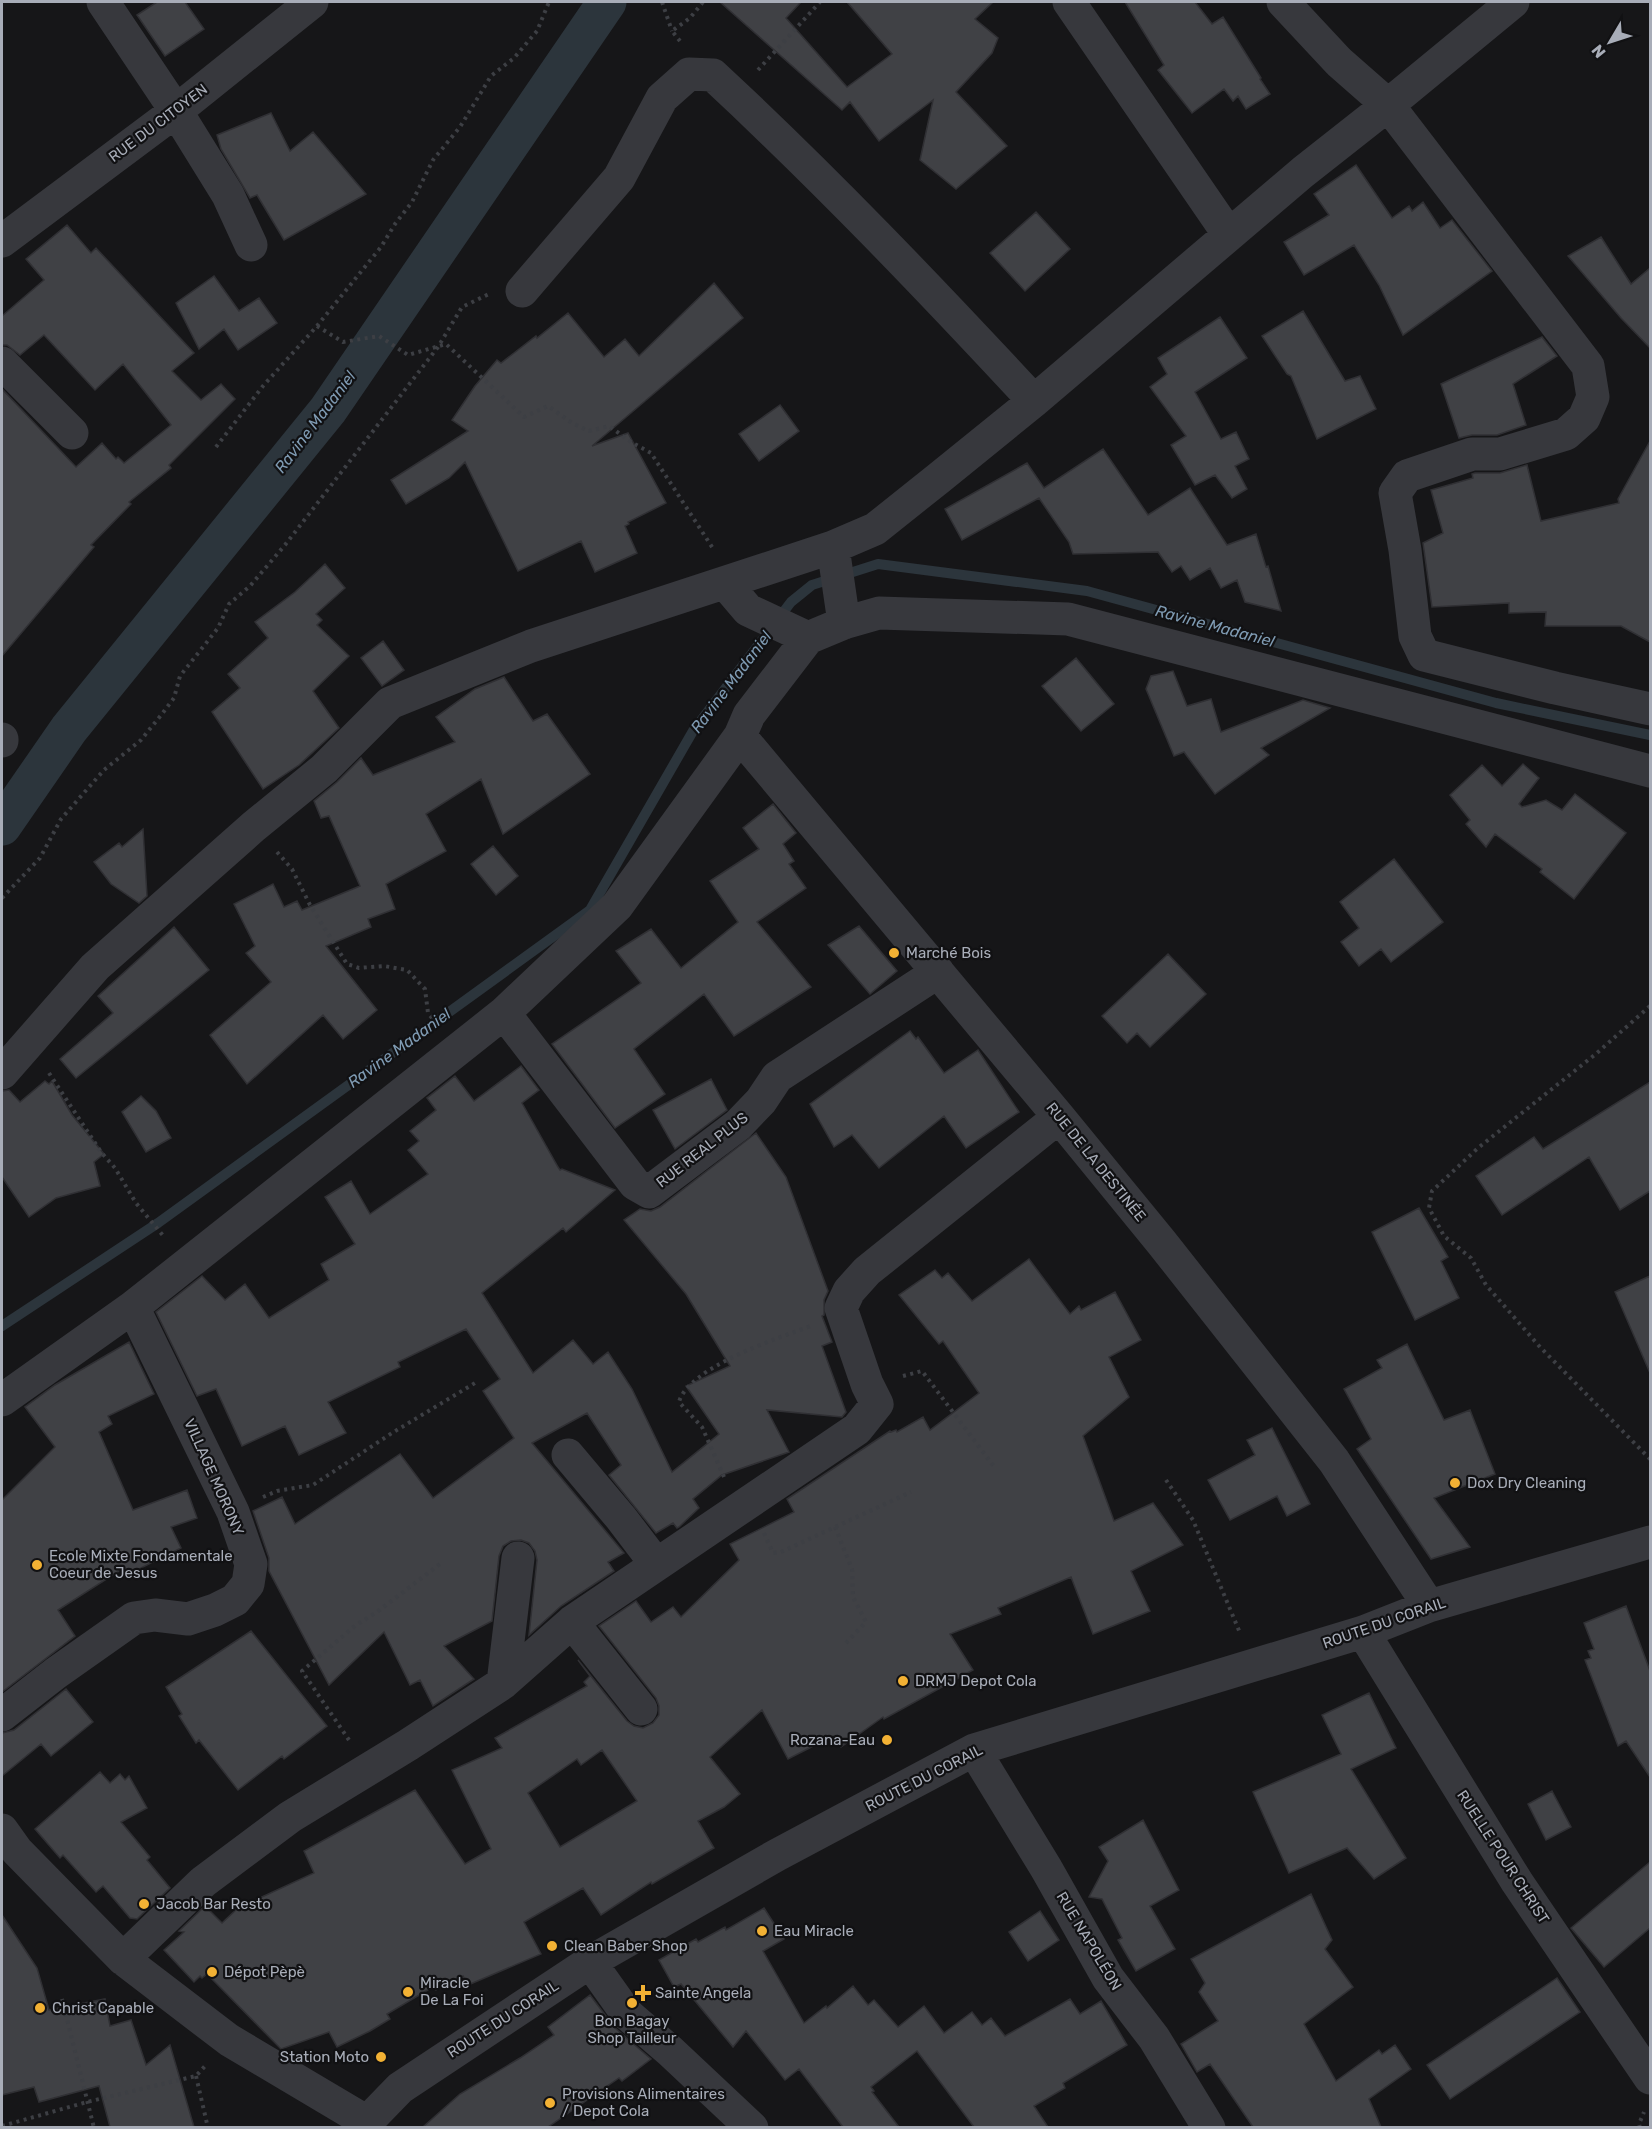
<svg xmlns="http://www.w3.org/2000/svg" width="1652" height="2129" font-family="Rubik,sans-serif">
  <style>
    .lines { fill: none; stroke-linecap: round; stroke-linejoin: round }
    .stream { stroke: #2c353c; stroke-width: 10 }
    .canal { stroke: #2c353c; stroke-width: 39 }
    .building { fill: #404145; stroke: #303034; stroke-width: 1.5; fill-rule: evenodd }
    .path { stroke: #3d3f44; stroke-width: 4; stroke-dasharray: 3 4.5; stroke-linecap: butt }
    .minor { stroke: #37383d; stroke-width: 33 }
    .poi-dot { fill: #f2b134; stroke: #111113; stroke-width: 2 }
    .labels { text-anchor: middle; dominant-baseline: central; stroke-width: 4.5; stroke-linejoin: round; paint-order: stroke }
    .street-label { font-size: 15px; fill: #a8adb8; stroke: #111113 }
    .poi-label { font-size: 15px; fill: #a8adb8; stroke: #111113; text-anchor: start }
    .water-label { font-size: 16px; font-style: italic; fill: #7f9bb3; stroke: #111113 }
  </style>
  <rect width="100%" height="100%" fill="#161618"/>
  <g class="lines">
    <path class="stream" d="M 2,1326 L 158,1223 L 590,910 L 693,731 L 791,602 L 812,585 L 878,564 L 1087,591 L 1496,703 L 1650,735"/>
    <path class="canal" d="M 2,826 L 69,729 L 328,410 L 607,2"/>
  </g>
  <path class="building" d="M 157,2 L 185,2 L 204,29 L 165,56 L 137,15 Z
    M 720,2 L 801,2 L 786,18 L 847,87 L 892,54 L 847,2 L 993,2 L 975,19 L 998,38 L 992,53 L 956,92 L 1007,146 L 956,189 L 920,160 L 933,100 L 879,141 L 850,102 L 842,110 Z
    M 1125,2 L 1195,2 L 1212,24 L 1223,17 L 1261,78 L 1260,79 L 1270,94 L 1246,109 L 1238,96 L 1233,101 L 1224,89 L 1192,113 L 1158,70 L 1164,65 Z
    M 271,113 L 290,151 L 313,132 L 366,194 L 284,240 L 257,195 L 250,198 L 221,149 L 217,135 Z
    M 1356,165 L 1392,218 L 1409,206 L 1412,211 L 1423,202 L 1440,228 L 1452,220 L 1492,271 L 1403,335 L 1379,285 L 1354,245 L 1304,275 L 1284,242 L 1329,215 L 1314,194 Z
    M 1036,212 L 1070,249 L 1025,291 L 990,253 Z
    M 67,225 L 91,253 L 96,248 L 194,353 L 172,371 L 201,400 L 221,384 L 235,399 L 169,465 L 171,468 L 129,502 L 131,504 L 91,545 L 94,547 L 2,656 L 2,389 L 76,467 L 102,443 L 116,459 L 118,457 L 124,463 L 171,425 L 123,364 L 95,390 L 44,335 L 20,355 L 7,345 L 2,345 L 2,316 L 44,280 L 26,259 Z
    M 1601,237 L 1631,284 L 1650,268 L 1650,348 L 1621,318 L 1568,256 Z
    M 214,276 L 239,311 L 259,298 L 277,323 L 238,350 L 224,329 L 199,349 L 176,303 Z
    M 714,283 L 743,318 L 592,446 L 628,433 L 666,503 L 628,522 L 629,524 L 625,526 L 637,553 L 595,572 L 581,541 L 518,571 L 465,462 L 449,478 L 406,504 L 391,480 L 468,431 L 452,420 L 475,386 L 497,360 L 501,363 L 536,336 L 537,338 L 568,313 L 604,357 L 625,339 L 639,356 Z
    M 1303,311 L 1345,381 L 1360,376 L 1376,409 L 1317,439 L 1291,376 L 1287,374 L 1262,336 Z
    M 1220,317 L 1247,358 L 1195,392 L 1221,439 L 1236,432 L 1249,459 L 1235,466 L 1247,489 L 1232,498 L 1215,475 L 1195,485 L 1171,445 L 1186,436 L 1150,387 L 1167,374 L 1158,358 Z
    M 1542,337 L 1557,356 L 1513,384 L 1526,425 L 1497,435 L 1472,435 L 1459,438 L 1441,384 Z
    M 780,405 L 799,431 L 759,461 L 739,434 Z
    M 1650,441 L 1650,642 L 1621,626 L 1545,626 L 1546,612 L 1509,613 L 1509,603 L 1432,607 L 1423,543 L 1443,533 L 1431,490 L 1473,478 L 1472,474 L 1475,473 L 1500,473 L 1527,465 L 1541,521 L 1619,503 L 1618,499 Z
    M 1103,449 L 1148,515 L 1190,488 L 1227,545 L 1256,534 L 1266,567 L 1268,566 L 1281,611 L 1245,602 L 1237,580 L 1221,588 L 1210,568 L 1190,580 L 1181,566 L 1172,572 L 1158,552 L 1073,554 L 1069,542 L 1039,498 L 962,540 L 945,509 L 1027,463 L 1044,488 Z
    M 325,564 L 345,588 L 316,614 L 322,620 L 317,625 L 349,656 L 313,691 L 339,728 L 299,765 L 263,789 L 212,712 L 240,688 L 228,674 L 268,638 L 255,622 L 295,592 Z
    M 383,641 L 404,670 L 382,686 L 361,658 Z
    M 1076,658 L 1114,704 L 1081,731 L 1042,686 Z
    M 1173,671 L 1187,706 L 1211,699 L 1221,732 L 1303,700 L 1330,708 L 1261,748 L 1269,755 L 1215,794 L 1184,752 L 1174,756 L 1146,689 L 1151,676 Z
    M 504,677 L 533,721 L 547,714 L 590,774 L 503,834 L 481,779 L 426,814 L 446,851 L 386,884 L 395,909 L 368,919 L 371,927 L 326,946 L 377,1010 L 343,1039 L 323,1015 L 247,1084 L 210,1035 L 271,982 L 246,953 L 255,946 L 234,904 L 273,884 L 284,907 L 297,901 L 302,910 L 360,886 L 329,816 L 321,818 L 314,801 L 337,782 L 361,758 L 373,775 L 455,742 L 436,717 L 475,689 Z
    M 1523,764 L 1539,778 L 1519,804 L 1522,807 L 1546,800 L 1562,810 L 1575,794 L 1626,833 L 1574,899 L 1540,872 L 1542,869 L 1495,834 L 1486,847 L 1466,824 L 1470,820 L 1450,795 L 1482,765 L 1502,786 Z
    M 773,804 L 796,833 L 783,844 L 794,861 L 789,864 L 806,888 L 757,922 L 811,987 L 734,1036 L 704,994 L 634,1049 L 665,1094 L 615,1128 L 552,1044 L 641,983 L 616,951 L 651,929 L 681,968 L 738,922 L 710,881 L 759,849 L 743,828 Z
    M 143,829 L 147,896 L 139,903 L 111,884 L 94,862 L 119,843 L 122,847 Z
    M 493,846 L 518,876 L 496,895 L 471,864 Z
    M 1394,859 L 1443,922 L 1391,962 L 1381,949 L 1359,966 L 1341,942 L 1359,928 L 1340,902 Z
    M 859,926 L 897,971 L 870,994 L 828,945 Z
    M 174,927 L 209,970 L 76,1078 L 60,1059 L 113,1013 L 98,996 Z
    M 1168,954 L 1206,994 L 1150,1047 L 1137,1033 L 1127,1043 L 1102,1016 Z
    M 910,1031 L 916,1039 L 918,1037 L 944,1073 L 978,1050 L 1019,1112 L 966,1148 L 944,1116 L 879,1168 L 852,1135 L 834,1147 L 810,1104 Z
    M 521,1066 L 539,1090 L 522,1103 L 558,1167 L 560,1170 L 562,1169 L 615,1190 L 566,1232 L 563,1228 L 482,1293 L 533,1373 L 573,1340 L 593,1364 L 608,1352 L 632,1389 L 672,1472 L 719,1434 L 686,1386 L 730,1366 L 686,1294 L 624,1220 L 640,1209 L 651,1211 L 660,1207 L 756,1133 L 786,1177 L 828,1291 L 824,1300 L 824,1315 L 822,1316 L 832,1342 L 822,1346 L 846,1412 L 842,1417 L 767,1410 L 789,1452 L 722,1475 L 693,1499 L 699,1508 L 679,1527 L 677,1528 L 673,1523 L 656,1533 L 609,1475 L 621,1465 L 587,1413 L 532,1443 L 624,1553 L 608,1562 L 614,1571 L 561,1606 L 529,1635 L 537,1560 L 535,1551 L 529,1543 L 521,1540 L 511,1541 L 503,1546 L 499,1556 L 492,1621 L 444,1646 L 474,1679 L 433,1706 L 420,1680 L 410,1685 L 384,1632 L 329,1685 L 269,1571 L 269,1558 L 253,1511 L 282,1497 L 295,1524 L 400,1454 L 433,1498 L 514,1438 L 483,1391 L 500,1379 L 466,1329 L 398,1362 L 400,1367 L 328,1402 L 346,1433 L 299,1455 L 285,1426 L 242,1446 L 216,1389 L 197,1396 L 156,1312 L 202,1276 L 225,1300 L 245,1284 L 269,1318 L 329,1280 L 321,1264 L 355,1244 L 325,1197 L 351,1181 L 370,1214 L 428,1174 L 408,1150 L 419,1141 L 410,1131 L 436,1110 L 427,1098 L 455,1076 L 474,1101 Z
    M 711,1079 L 727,1110 L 675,1149 L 653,1110 Z
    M 45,1081 L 49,1084 L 52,1081 L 72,1115 L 104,1154 L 94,1162 L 100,1186 L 56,1198 L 29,1217 L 2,1177 L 2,1091 L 9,1090 L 20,1102 Z
    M 1650,1082 L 1650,1191 L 1620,1210 L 1589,1157 L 1502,1215 L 1476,1176 L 1534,1137 L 1543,1149 Z
    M 141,1096 L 156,1111 L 171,1138 L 146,1152 L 122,1112 Z
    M 1419,1208 L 1448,1257 L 1441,1261 L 1459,1298 L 1415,1320 L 1372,1232 Z
    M 1029,1259 L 1070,1314 L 1079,1306 L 1081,1310 L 1115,1292 L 1141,1340 L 1109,1357 L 1129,1397 L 1083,1436 L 1114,1521 L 1153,1503 L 1183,1545 L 1131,1571 L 1150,1611 L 1093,1634 L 1071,1577 L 998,1608 L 1001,1614 L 950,1634 L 973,1670 L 884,1719 L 883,1717 L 841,1747 L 833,1736 L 788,1759 L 762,1710 L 710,1757 L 740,1794 L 724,1807 L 698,1821 L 714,1848 L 652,1884 L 651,1882 L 601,1915 L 583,1888 L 524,1922 L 541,1954 L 468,1985 L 463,1976 L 436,1990 L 431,1988 L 387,2014 L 390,2019 L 370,2031 L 337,2047 L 329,2032 L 281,2049 L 207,1974 L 202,1978 L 200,1976 L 194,1982 L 164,1950 L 184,1932 L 179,1931 L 205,1906 L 222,1923 L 238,1908 L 314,1873 L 304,1851 L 415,1790 L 465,1864 L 491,1849 L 452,1770 L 502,1748 L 495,1738 L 587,1686 L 584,1682 L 590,1676 L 578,1660 L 627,1721 L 634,1726 L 643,1728 L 653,1723 L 659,1715 L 659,1706 L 656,1698 L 599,1626 L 636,1601 L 651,1622 L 673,1607 L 681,1617 L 739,1560 L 730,1544 L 794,1512 L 787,1499 L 890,1431 L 891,1432 L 896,1430 L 897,1432 L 923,1417 L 930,1430 L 979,1393 L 943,1341 L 939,1344 L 899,1295 L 935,1270 L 942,1278 L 948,1273 L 972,1301 ZM 602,1750 L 637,1801 L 560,1847 L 528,1793 L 577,1759 L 581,1765 Z
    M 1650,1276 L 1650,1373 L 1615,1292 Z
    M 129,1342 L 154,1394 L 108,1416 L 112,1424 L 99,1432 L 133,1510 L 187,1490 L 197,1518 L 171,1527 L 181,1548 L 131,1573 L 122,1569 L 58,1610 L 75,1636 L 2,1692 L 2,1500 L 55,1447 L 25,1407 L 55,1385 Z
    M 1407,1344 L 1444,1420 L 1470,1410 L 1495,1474 L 1434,1498 L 1470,1547 L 1431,1559 L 1357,1449 L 1371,1439 L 1344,1389 L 1382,1368 L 1377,1360 Z
    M 1272,1428 L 1310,1504 L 1287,1516 L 1277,1496 L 1230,1520 L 1208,1480 L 1255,1455 L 1247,1440 Z
    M 1626,1606 L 1650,1671 L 1650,1777 L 1626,1741 L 1618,1746 L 1585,1660 L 1591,1658 L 1588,1651 L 1594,1649 L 1584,1623 Z
    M 251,1631 L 327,1726 L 284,1759 L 282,1756 L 238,1790 L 199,1740 L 196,1743 L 179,1716 L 182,1714 L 166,1687 Z
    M 66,1689 L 93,1722 L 51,1756 L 41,1744 L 2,1776 L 2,1733 L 14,1730 Z
    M 1369,1693 L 1396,1748 L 1351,1769 L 1406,1858 L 1374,1879 L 1347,1848 L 1289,1873 L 1253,1792 L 1341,1754 L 1322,1715 Z
    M 100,1772 L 110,1783 L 120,1774 L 125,1780 L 129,1776 L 147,1808 L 121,1822 L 150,1857 L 147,1860 L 170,1888 L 137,1919 L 130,1918 L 103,1886 L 96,1892 L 63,1855 L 60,1858 L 35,1829 Z
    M 1552,1791 L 1571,1827 L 1546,1840 L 1528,1804 Z
    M 1143,1820 L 1179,1890 L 1150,1906 L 1175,1949 L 1136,1971 L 1118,1940 L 1122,1938 L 1102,1899 L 1089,1897 L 1108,1861 L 1099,1847 Z
    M 1650,1862 L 1650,1928 L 1604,1967 L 1571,1928 Z
    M 1311,1894 L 1332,1940 L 1325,1949 L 1353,1987 L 1304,2024 L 1336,2081 L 1379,2050 L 1382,2054 L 1395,2045 L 1411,2069 L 1369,2099 L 1381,2127 L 1253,2127 L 1210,2064 L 1197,2072 L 1181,2044 L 1218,2021 L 1199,1992 L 1205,1983 L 1191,1959 Z
    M 764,1908 L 784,1939 L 763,1951 L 804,2023 L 826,2006 L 827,2008 L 853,1986 L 868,2005 L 874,2000 L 898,2027 L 924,2006 L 944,2033 L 972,2012 L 982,2025 L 991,2018 L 1005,2036 L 1070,1999 L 1080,2014 L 1101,2001 L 1127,2045 L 1063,2083 L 1065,2088 L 1034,2106 L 1048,2127 L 974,2127 L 917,2051 L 871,2087 L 874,2091 L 872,2092 L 899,2127 L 843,2127 L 799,2069 L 785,2080 L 746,2031 L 733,2047 L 681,1984 L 674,1987 L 659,1960 L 696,1939 L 698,1942 L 725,1927 L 726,1930 Z
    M 1040,1911 L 1059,1940 L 1028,1961 L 1009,1932 Z
    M 2,1915 L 37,1968 L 49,2010 L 105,1999 L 110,2026 L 131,2020 L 146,2065 L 170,2045 L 194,2127 L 110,2127 L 99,2086 L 39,2102 L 34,2087 L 2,2095 Z
    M 1557,1978 L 1580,2012 L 1450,2099 L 1427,2065 Z
    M 590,1995 L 615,2028 L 651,2059 L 622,2081 L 619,2078 L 548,2127 L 423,2127 L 460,2094 L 520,2058 L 554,2035 L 548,2027 Z"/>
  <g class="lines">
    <path class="path" d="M 662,2 L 672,31
      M 680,41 L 672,31 L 690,18 L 703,2
      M 758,70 L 820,2
      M 317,326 L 343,342 L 379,336 L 408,355 L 446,344 L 524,417 L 548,406 L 572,423 L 589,431 L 609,426 L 631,442 L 651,453 L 714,550
      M 216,447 L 263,386 L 317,326 L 381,247 L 395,224 L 412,202 L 433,160 L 460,127 L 491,76 L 514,58 L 537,31 L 549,2
      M 277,852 L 292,869 L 310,905 L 347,964 L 359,968 L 384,966 L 407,970 L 425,989 L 428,1013 L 436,1023
      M 2,898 L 40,858 L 61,819 L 104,770 L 141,740 L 162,714 L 174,698 L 180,676 L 218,628 L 229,604 L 250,586 L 285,545 L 438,347 L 462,307 L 489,294
      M 1650,1006 L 1597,1053 L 1478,1148 L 1432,1191 L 1429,1208 L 1444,1236 L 1471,1258 L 1486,1285 L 1540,1347 L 1650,1459
      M 49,1073 L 101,1152 L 115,1168 L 136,1203 L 165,1238
      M 903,1376 L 922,1371 L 995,1468
      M 724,1477 L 702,1427 L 679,1402 C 689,1367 778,1338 811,1326
      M 1166,1480 L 1193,1520 L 1240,1633
      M 263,1497 L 277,1491 L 313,1485 L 392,1433 L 475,1383
      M 835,1527 L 852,1569 L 853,1597 L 866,1622 L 846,1643
      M 764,1533 L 773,1553 L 781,1552 L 911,1492
      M 349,1740 L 302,1671 L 356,1625 L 377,1612 L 440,1564
      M 62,1999 L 94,2128
      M 196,2076 L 208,2128
      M 2,2126 L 87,2102 L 196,2076 L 206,2065
      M 1640,2128 L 1639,2124 L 1644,2112"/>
    <path class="minor" d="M 103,2 L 176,111 L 228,195 L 251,245
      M 1069,2 L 1229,235
      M 1283,2 L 1339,62 L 1388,105 L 1588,366 L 1593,397 L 1584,418 L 1566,434 L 1500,454 L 1472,454 L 1407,476 L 1395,493 L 1405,550 L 1415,636 L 1424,655 L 1555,688 L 1650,709
      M 2,241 L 176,111 L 312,2
      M 522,291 L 619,178 L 662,98 L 689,74 L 713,75 C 825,179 930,289 1034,401
      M 2,363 L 72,433
      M 833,547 L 844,623
      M 725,583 L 748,610 L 808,638
      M 740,736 L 1059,1117 L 1162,1243 L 1334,1461 L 1429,1606
      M 2,741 L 2,739
      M 504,1013 L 635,1184 L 649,1192 L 738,1125 L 761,1101 L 777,1077 L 938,972
      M 2,1073 L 95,967 L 253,827 L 324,769 L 390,703 L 531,646 L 833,547 L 875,529 L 939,478 L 1034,401 L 1303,172 L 1388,105 L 1513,2
      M 2,1400 L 133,1307 L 504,1013 L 617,906 L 740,736 L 749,715 L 808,638 L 844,623 L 879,613 L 1068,619 L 1650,771
      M 568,1455 L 621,1518 L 656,1564
      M 572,1622 L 641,1709
      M 1363,1632 L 1517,1882 L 1650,2078
      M 503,1683 L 518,1558
      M 2,1715 L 56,1673 L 134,1618 L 155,1615 L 188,1619 L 215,1610 L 235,1600 L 248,1584 L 251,1564 L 233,1512 L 133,1307
      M 974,1750 L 1046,1868 L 1108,1978 L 1154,2038 L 1209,2128
      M 2,1830 L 17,1851 L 123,1959 L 229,2040 L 367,2122 L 370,2128
      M 123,1959 L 203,1882 L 290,1817 L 408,1745 L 503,1683 L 572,1622 L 857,1429 L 877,1404 L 867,1384 L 841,1308 L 849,1291 L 867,1271 L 1059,1117
      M 590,1962 L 627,2014 L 670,2051 L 752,2128
      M 367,2122 L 400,2088 L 590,1962 L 777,1855 L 974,1750 L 1363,1632 L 1429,1606 L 1650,1542"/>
  </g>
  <g class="poi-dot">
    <circle cx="894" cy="953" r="6"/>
    <circle cx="1455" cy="1483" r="6"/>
    <circle cx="37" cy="1565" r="6"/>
    <circle cx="903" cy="1681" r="6"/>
    <circle cx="887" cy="1740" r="6"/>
    <circle cx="144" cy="1904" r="6"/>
    <circle cx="762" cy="1931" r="6"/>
    <circle cx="552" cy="1946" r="6"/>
    <circle cx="212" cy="1972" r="6"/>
    <circle cx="408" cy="1992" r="6"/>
    <path d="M640 1984h6v6h6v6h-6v6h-6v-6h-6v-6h6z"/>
    <circle cx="632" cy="2003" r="6"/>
    <circle cx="40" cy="2008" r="6"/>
    <circle cx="381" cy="2057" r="6"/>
    <circle cx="550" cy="2103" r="6"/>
  </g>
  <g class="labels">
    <g class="street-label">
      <text transform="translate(158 123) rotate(-37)">RUE DU CITOYEN</text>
      <text transform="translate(702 1150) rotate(-38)">RUE REAL PLUS</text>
      <text transform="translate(1096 1162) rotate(51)">RUE DE LA DESTINÉE</text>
      <text transform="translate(214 1477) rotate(66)">VILLAGE MORONY</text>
      <text transform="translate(1384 1623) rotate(-19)">ROUTE DU CORAIL</text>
      <text transform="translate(924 1778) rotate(-27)">ROUTE DU CORAIL</text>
      <text transform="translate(1503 1857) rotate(57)">RUELLE POUR CHRIST</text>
      <text transform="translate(1089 1941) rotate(59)">RUE NAPOLÉON</text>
      <text transform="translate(503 2019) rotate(-33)">ROUTE DU CORAIL</text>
    </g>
    <g class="poi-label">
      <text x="906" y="953">Marché Bois</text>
      <text x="1467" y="1483">Dox Dry Cleaning</text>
      <text x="49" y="1556">Ecole Mixte Fondamentale<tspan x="49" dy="17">Coeur de Jesus</tspan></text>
      <text x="915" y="1681">DRMJ Depot Cola</text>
      <text x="875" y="1740" text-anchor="end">Rozana-Eau</text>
      <text x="156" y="1904">Jacob Bar Resto</text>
      <text x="774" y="1931">Eau Miracle</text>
      <text x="564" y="1946">Clean Baber Shop</text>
      <text x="224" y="1972">Dépot Pèpè</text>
      <text x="420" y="1983">Miracle<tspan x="420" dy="17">De La Foi</tspan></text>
      <text x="655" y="1993">Sainte Angela</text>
      <text x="52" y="2008">Christ Capable</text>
      <text x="632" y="2021" text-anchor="middle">Bon Bagay<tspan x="632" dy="17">Shop Tailleur</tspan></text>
      <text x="369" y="2057" text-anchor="end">Station Moto</text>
      <text x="562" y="2094">Provisions Alimentaires<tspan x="562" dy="17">/ Depot Cola</tspan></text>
    </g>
    <g class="water-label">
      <text transform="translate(315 422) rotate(-53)">Ravine Madaniel</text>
      <text transform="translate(1215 626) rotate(15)">Ravine Madaniel</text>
      <text transform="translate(731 682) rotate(-53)">Ravine Madaniel</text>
      <text transform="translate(399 1048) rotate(-36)">Ravine Madaniel</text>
    </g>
  </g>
  <rect width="1652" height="2129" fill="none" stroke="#a8adb8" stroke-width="6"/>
  <g transform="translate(1610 42) rotate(231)" stroke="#111113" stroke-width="4.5" paint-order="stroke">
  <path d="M0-4.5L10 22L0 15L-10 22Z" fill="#a8adb8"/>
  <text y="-9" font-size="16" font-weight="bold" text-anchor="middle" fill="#a8adb8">N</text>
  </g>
</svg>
